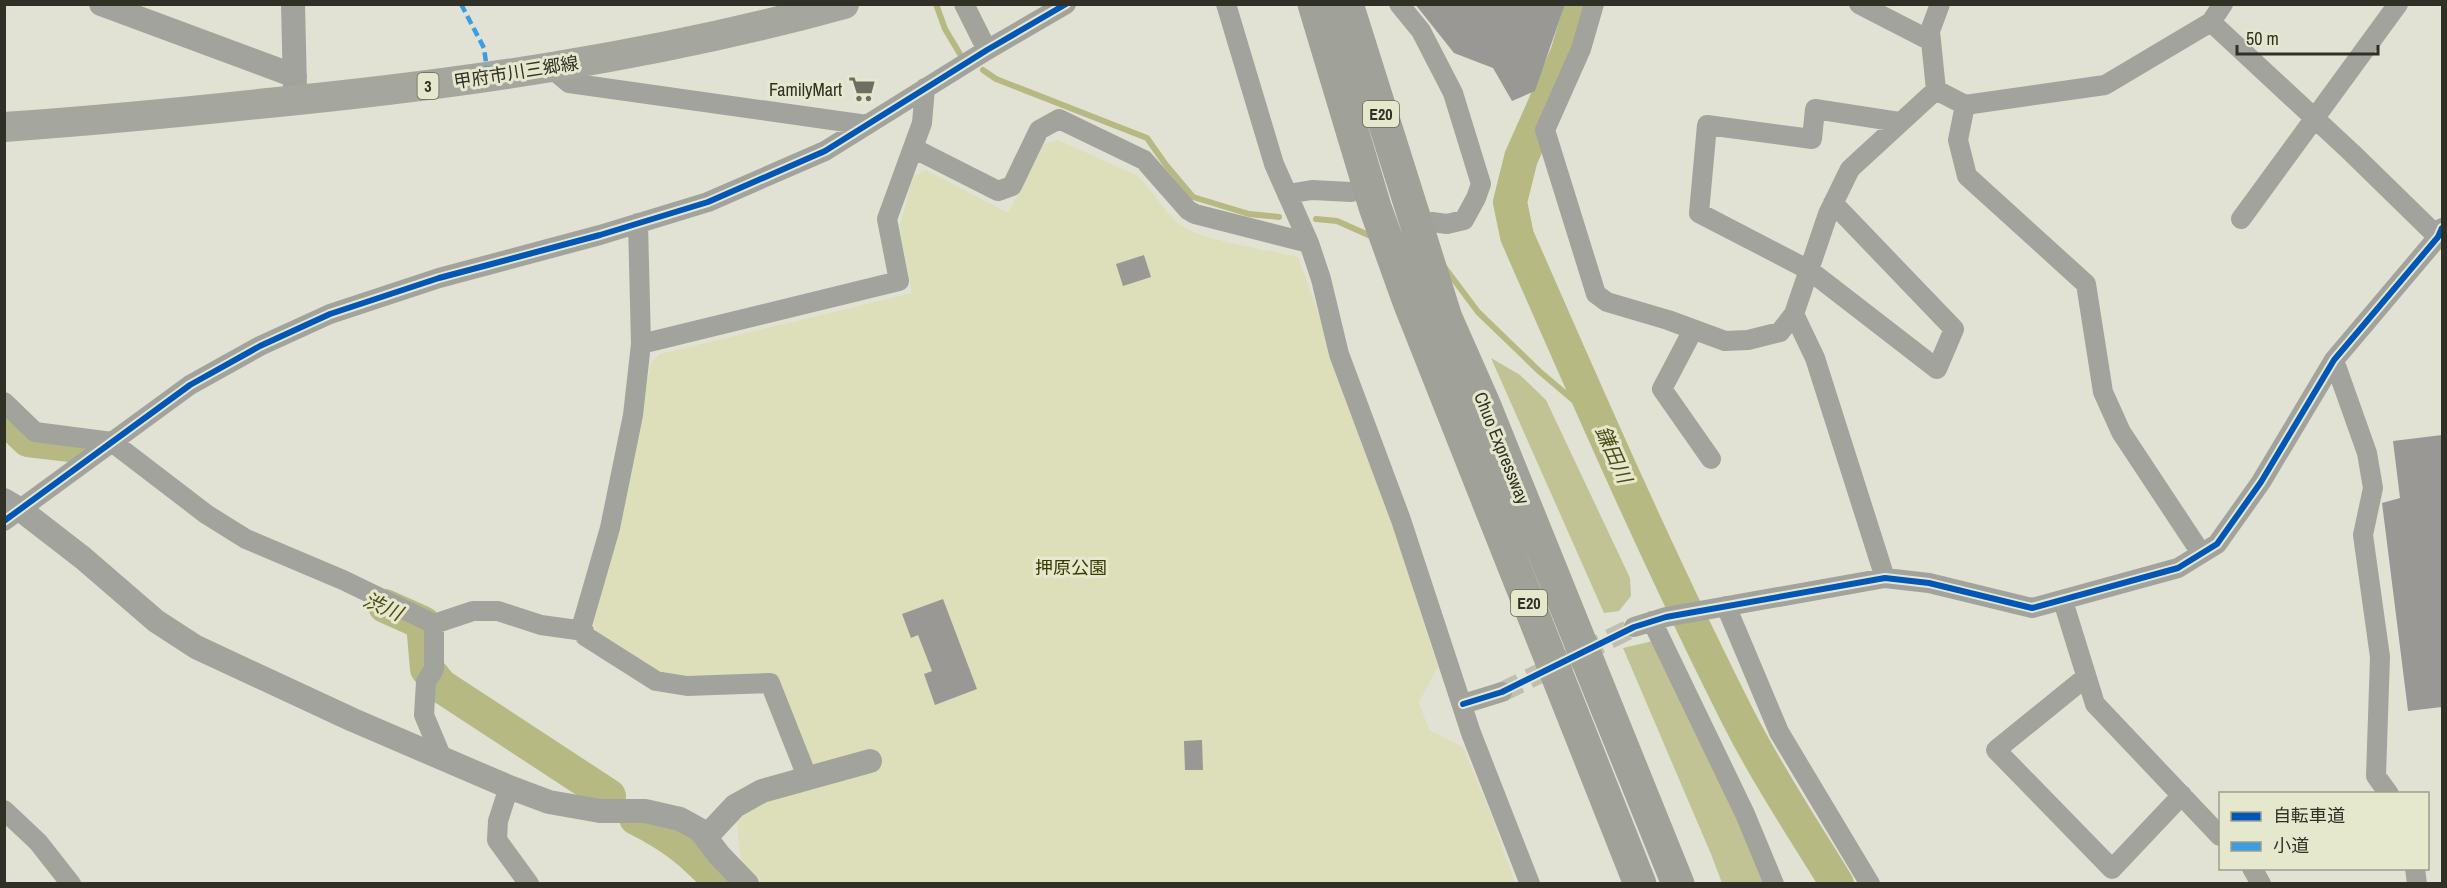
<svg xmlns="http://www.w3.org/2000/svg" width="2447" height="888" font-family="'Archivo Narrow','Noto Sans JP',sans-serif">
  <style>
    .green { fill: #dddfba }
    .forest { fill: #c1c394 }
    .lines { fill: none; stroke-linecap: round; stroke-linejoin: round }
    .stream { stroke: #b6b981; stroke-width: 6 }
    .river { stroke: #b6b981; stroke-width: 34 }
    .building { fill: #9a9895 }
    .minor-tunnel { stroke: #bebeb1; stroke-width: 20; stroke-dasharray: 20 10; stroke-linecap: butt }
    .minor { stroke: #a3a39d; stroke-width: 20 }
    .tertiary { stroke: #a3a39d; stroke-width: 24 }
    .primary { stroke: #a5a69d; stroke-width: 30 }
    .motorway { stroke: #a0a198; stroke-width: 33 }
    .quiet { stroke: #3e9de0; stroke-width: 4.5; stroke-dasharray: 9 4.5; stroke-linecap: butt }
    .cycleway-casing { stroke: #e6e8ce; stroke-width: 10 }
    .cycleway { stroke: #0057b8; stroke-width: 6 }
    .labels { text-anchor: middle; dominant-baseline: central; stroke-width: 6; stroke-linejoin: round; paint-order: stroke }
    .shield { fill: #e6e8ce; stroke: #676758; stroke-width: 1.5 }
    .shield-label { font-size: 16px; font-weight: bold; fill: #303026 }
    .street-label { font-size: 18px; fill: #303026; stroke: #e6e8ce }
    .poi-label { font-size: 18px; fill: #303026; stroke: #e6e8ce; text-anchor: end }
    .park-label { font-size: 18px; fill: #393a00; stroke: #e6e8ce }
    .water-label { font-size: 20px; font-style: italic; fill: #4b4d15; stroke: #e6e8ce }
  </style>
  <rect width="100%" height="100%" fill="#e1e2d4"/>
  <path class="green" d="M 1058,140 L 1136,175 C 1153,189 1164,213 1182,226 C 1201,240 1273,251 1298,257 L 1324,328 L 1331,359 L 1387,507 L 1438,667 L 1419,702 L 1429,730 L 1463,747 L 1490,812 L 1515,883 L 762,883 L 741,862 L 736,817 L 754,800 L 820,785 L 775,678 L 655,677 L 598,636 L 593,623 L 625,504 L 637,427 L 651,363 L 660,354 L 912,293 L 901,238 L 900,225 L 913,177 L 926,170 L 1008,213 L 1044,144 Z"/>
  <path class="forest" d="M 1491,358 L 1520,375 L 1546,400 L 1630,578 L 1631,596 L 1619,611 L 1604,613 Z
    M 1653,641 L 1737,808 L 1764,883 L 1722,883 L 1711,854 L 1623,648 Z"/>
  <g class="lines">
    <path class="stream" d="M 936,4 L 945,29 L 960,54
      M 983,70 L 996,79 L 1147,138 L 1166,165 L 1193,197 L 1249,214 L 1279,217
      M 1316,219 L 1337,221 L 1375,238
      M 1445,268 L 1478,312 L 1539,371 L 1599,422"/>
    <path class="river" d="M 1582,4 L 1567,54 L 1521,158 L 1510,202 L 1517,236 C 1588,398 1659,561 1739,719 C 1768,776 1804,830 1837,884
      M 4,417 L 28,440 L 79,446
      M 385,606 L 423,623 L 427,669 L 441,686 L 609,796
      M 636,818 C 674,837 693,853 722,884"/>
  </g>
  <path class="building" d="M 1415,4 L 1565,4 L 1535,91 L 1512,101 L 1493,68 L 1454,53 Z
    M 1144,255 L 1151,277 L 1123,286 L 1116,264 Z
    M 2442,435 L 2442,707 L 2408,711 L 2382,503 L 2400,498 L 2393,441 Z
    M 943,599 L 977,689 L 935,705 L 924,674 L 932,671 L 918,635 L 911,638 L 902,614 Z
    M 1202,740 L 1203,770 L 1185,770 L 1184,741 Z"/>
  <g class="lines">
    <path class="minor-tunnel" d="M 1502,692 L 1634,627"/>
    <path class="minor" d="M 964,4 L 987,50
      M 1226,4 L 1274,164 L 1309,243 L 1321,279 L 1339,354 L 1401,520 L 1471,733 L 1530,884
      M 1399,4 L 1421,31 L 1453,93 L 1481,184 L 1476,198 L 1464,220 L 1447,224 L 1432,222
      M 1594,4 L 1581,49 L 1545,130 L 1596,294 L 1607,302 L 1668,320 L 1725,341 L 1748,340 L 1780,332 L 1794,314
      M 1859,4 L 1931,41
      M 2211,22 L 2352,153 L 2438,237
      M 551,68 L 569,83 L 867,125
      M 1936,90 L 1965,105 L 2105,85 L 2211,22 L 2223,4
      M 1965,105 L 1958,140 L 1967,176 L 2086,284 L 2103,392 L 2121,432 L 2201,553
      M 913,148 L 998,191 L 1012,186 L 1039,130 L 1059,119 L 1144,160 L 1188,210 L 1195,214 L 1309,243
      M 1287,194 L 1312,190 L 1351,192
      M 1833,203 L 1954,329 L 1937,369 L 1809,270 L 1699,213 L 1707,125 L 1812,139 L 1815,109 L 1899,122
      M 2241,219 L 2398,4
      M 638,223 L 641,344 L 633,415 L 610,528 L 582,625 L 585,636 L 656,681 L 687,686 L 770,683 L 808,779
      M 1693,330 L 1662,389 L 1711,459
      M 641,344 L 899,281 L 887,219 L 922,123 L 925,88
      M 2334,360 L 2367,453 L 2373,488 L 2363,535 L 2380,657 L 2376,776 L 2389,794
      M 4,402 L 35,432 L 112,442 L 206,514 L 246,539 L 343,580 L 434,624 L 434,669 L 426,682 L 424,715 L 442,758
      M 4,521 L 190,385 L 260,346 L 330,314 L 439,278 L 600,235 L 708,202 L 825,151 L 987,50 L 1066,4
      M 1885,578 L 1815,358 L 1794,314 L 1828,214 L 1850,169 L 1936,90 L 1930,31 L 1940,4
      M 2063,601 L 2095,704 L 2220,836
      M 1726,606 L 1779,732 L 1870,884
      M 1652,621 L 1745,814 L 1774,884
      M 434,624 L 473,611 L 498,611 L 541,625 L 584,631
      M 1634,627 L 1666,617 L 1885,578 L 1929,583 L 2032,608 L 2178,568 L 2217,544 L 2261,482 L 2334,360 L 2438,237 L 2442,228
      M 2086,677 L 1996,750 L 2112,869 L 2182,795
      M 1463,704 L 1502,692
      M 509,787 L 498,821 L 497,840 L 529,884
      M 4,810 L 38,842 L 71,884
      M 2252,868 L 2261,884
      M 2415,868 L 2417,884"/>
    <path class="tertiary" d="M 101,4 L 295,76
      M 293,4 L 295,89
      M 4,500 L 21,510 L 83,558 L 156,621 L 196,647 L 353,720 L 509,787 L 549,802 L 600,811 L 645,811 L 680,819 L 700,830 L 719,855 L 747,884
      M 706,837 L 735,806 L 762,791 L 870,761"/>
    <path class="primary" d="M 4,127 C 89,121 174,113 258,104 C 455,85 653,57 844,4"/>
    <path class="motorway" d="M 1314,4 L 1375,207 L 1409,302 L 1640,884
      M 1347,4 L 1446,318 L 1484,404 L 1678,884"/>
    <path class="quiet" d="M 461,4 L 484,48 L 488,77"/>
    <defs>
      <path id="cycleway" d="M 4,521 L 190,385 L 260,346 L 330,314 L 439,278 L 600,235 L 708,202 L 825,151 L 987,50 L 1066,4
        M 1463,704 L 1502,692 L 1634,627 L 1666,617 L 1885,578 L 1929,583 L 2032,608 L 2178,568 L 2217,544 L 2261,482 L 2334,360 L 2438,237 L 2442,228"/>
    </defs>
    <use href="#cycleway" class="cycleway-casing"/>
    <use href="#cycleway" class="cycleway"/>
  </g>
  <defs>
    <symbol id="supermarket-bare" viewBox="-9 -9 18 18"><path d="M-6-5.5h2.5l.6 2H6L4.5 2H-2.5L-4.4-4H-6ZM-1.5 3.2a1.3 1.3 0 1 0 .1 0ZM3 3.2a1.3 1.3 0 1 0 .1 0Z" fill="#6e6e63" stroke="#e6e8ce" stroke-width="2.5" paint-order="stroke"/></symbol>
  </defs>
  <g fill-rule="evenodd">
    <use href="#supermarket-bare" x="843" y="70" width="38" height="38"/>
  </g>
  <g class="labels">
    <g class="shield">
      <rect x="417.5" y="73" width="21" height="26" rx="4.5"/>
      <rect x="1363" y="101" width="36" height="26" rx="4.5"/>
      <rect x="1511" y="590" width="36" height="26" rx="4.5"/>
    </g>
    <g class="shield-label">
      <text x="428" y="86">3</text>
      <text x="1381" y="114">E20</text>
      <text x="1529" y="603">E20</text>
    </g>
    <g class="street-label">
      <text transform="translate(516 72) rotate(-9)">甲府市川三郷線</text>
      <text transform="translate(1502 448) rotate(68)">Chuo Expressway</text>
    </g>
    <g class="poi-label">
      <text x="842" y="89">FamilyMart</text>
    </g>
    <g class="park-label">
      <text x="1071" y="567">押原公園</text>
    </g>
    <g class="water-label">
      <text transform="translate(1614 454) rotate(66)">鎌田川</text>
      <text transform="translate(383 606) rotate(24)">渋川</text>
    </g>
  </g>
  <rect width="2447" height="888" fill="none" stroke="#303026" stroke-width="12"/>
  <rect x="2219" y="792" width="210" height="78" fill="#e6e8ce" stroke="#9d9e8b" stroke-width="1.5"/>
  <rect x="2231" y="812" width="30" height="9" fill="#0057b8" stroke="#9d9e8b" stroke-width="1.5"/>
  <text x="2273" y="822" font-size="18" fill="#303026">自転車道</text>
  <rect x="2231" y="842" width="30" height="9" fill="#3e9de0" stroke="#9d9e8b" stroke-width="1.5"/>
  <text x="2273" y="852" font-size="18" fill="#303026">小道</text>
  <path d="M2237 45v9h141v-9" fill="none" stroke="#303026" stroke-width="3"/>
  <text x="2246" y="45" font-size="18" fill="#303026" stroke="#e6e8ce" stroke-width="4.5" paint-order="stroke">50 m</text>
</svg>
